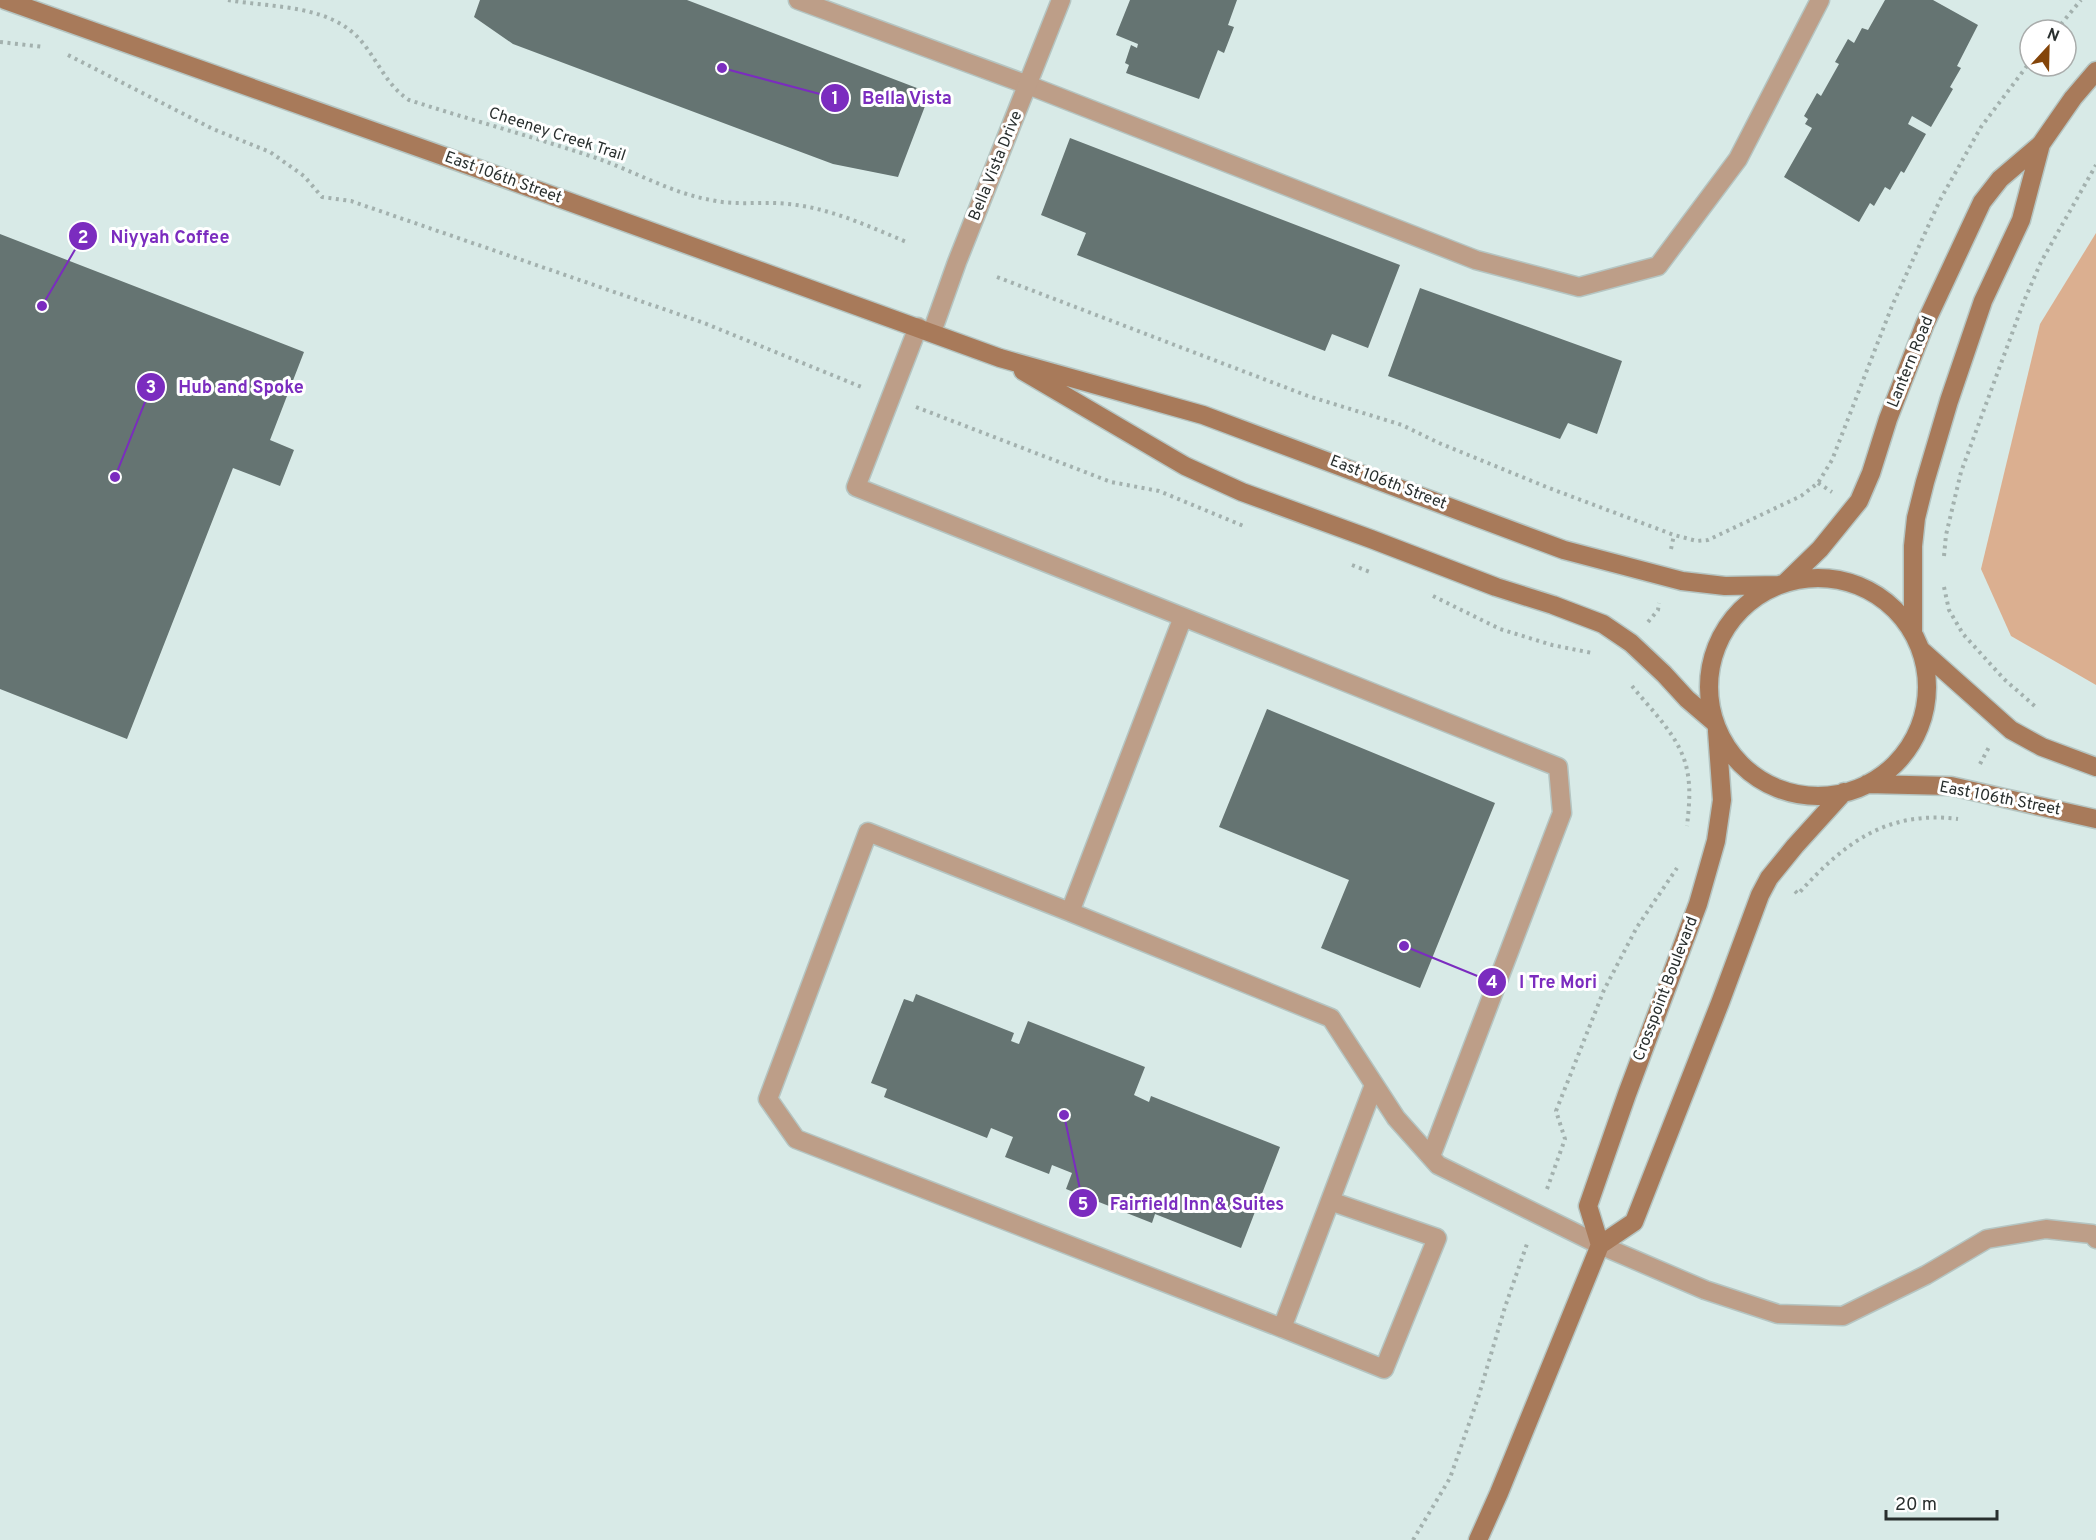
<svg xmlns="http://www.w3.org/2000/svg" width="2096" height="1540" font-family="Overpass,sans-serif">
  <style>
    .green { fill: #dbaf90 }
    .building { fill: #657472 }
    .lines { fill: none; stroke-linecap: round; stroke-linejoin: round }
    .lane-casing { stroke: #b5c5c2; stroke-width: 21 }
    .street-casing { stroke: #b5c5c2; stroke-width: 21 }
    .secondary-casing { stroke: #b5c5c2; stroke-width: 21 }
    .path { stroke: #a3b1ae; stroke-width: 4; stroke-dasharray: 3 4.5; stroke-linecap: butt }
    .lane { stroke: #bd9e88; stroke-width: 18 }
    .street { stroke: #bd9e88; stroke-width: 18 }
    .secondary { stroke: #a87a5a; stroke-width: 18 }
    .labels { text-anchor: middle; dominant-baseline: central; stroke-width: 6; stroke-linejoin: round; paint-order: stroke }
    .street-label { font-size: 16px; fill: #292f2e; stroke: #fff }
    .leader { fill: none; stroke: #7b2cbf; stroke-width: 2 }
    .callout-dot { fill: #7b2cbf; stroke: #fff; stroke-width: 2 }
    .mark-label { font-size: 18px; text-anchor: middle; font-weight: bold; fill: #fff }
    .callout-label { font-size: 18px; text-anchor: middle; font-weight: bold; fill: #7b2cbf; stroke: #fff; stroke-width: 6; stroke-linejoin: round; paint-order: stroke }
  </style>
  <rect width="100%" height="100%" fill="#d8eae7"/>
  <path class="green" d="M 2096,233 L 2096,685 L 2011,636 L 1981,569 L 2040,324 Z"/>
  <path class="building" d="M 480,0 L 687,0 L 930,93 L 898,177 L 833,164 L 513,44 L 474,17 Z
    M 1130,0 L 1237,0 L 1228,25 L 1234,27 L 1224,53 L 1218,50 L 1199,99 L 1126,73 L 1129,65 L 1125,63 L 1131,45 L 1137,48 L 1138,44 L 1116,35 Z
    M 1885,0 L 1933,0 L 1978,25 L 1957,66 L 1961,68 L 1950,87 L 1953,89 L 1931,127 L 1912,116 L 1908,124 L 1926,134 L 1904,173 L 1901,171 L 1890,190 L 1885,187 L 1874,206 L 1870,203 L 1859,222 L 1784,177 L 1812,128 L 1805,124 L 1808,119 L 1804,116 L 1817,93 L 1821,96 L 1839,64 L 1835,62 L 1848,39 L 1854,43 L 1862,28 L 1868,30 Z
    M 1070,138 L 1400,265 L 1368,348 L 1332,334 L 1325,351 L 1077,255 L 1086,233 L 1041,215 Z
    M 0,234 L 304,352 L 270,440 L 294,450 L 280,486 L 233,468 L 127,739 L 0,689 Z
    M 1420,288 L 1622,361 L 1597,434 L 1568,423 L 1560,439 L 1388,376 Z
    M 1267,709 L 1495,803 L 1420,988 L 1321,948 L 1349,880 L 1219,827 Z
    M 916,994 L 1014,1033 L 1011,1041 L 1019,1044 L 1028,1021 L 1145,1067 L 1134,1095 L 1149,1102 L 1151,1096 L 1280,1147 L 1241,1248 L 1155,1214 L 1152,1223 L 1066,1189 L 1072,1173 L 1052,1165 L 1049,1174 L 1005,1157 L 1013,1137 L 991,1128 L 987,1138 L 884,1097 L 887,1089 L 871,1083 L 904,999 L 913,1002 Z"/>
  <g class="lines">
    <defs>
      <path id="lane" d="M 798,0 L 1028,85 L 1476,260 L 1579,287 L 1658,266 L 1738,159 L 1820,0
        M 918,327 L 856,487 L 1183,617 L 1070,912 L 1331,1018 L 1396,1118 L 1438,1165 L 1600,1245 L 1705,1290 L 1778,1314 L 1843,1316 L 1926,1275 L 1987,1239 L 2046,1229 L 2092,1234 L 2096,1239
        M 1183,617 L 1558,767 L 1562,813 L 1431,1156
        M 1070,912 L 868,832 L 768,1099 L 796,1139 L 1282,1328 L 1374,1085
        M 1282,1328 L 1384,1369 L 1437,1238 L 1330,1201"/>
      <path id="street" d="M 932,332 L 957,262 L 1061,0"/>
      <path id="secondary" d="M 5,0 L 443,156 L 1000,358 L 1203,415 L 1564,550 L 1682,581 L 1725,586 L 1779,585
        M 1023,371 L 1185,466 L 1242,492 L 1371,539 L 1496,587 L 1553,605 L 1603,624 L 1631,643 L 1664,674 L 1687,699 L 1715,723
        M1709 687a109 109 0 1 1 218 0a109 109 0 1 1-218 0Z
        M 1785,583 L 1820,549 L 1859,501 L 1871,473 L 1888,419 L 1925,324 L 1982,202 L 2000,179 L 2041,144 L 2073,98 L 2096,71
        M 1913,632 L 1913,546 L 1916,518 L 1925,482 L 1949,401 L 1983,301 L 2021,220 L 2041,144
        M 1920,649 L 2011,730 L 2042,747 L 2096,767
        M 1867,784 L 1951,786 L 2096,819
        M 1600,1245 L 1588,1206 L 1627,1094 L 1698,904 L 1716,841 L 1722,800 L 1717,731
        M 1478,1540 L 1499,1493 L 1600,1245 L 1634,1222 L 1720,1003 L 1760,895 L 1769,878 L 1795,846 L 1844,792"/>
    </defs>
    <use href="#lane" class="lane-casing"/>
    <use href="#street" class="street-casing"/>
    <use href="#secondary" class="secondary-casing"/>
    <path class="path" d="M 228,0 C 273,8 331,4 362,42 C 378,61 387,86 409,100 C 471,120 534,137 596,158 C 634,171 671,193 711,200 C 737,206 762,201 788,204 C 831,208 870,227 909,243
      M 2056,30 L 2081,0
      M 0,42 L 44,47
      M 68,55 L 213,129 L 270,152 L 304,176 L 322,197 L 351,201 L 704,323 L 864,388
      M 997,277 L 1308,396 L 1402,425 L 1439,443 L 1549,488 L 1674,535 L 1697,541 L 1708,540 L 1801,496 L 1818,483 L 1832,460 L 1892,306 L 1940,200 L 1981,127 L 2030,62
      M 916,407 L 1111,482 L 1159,491 L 1246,527
      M 1818,483 L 1832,492
      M 1671,549 L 1674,535
      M 1944,556 L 1946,535 L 1961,472 L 2024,301 L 2041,262 L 2096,165
      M 1352,565 L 1370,572
      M 1944,587 L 1949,610 L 1963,634 L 2004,679 L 2038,709
      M 1433,596 L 1500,629 L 1552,645 L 1592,653
      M 1648,622 L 1658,610 L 1659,603
      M 1632,686 C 1652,711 1681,738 1687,770 C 1691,788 1689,808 1687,826
      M 1980,764 L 1989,747
      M 1795,891 L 1798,894 C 1844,843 1887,810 1958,819
      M 1547,1189 L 1565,1139 L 1556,1111 L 1604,990 L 1637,927 L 1677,868
      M 1413,1540 L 1450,1478 L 1478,1398 L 1505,1307 L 1528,1241"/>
    <use href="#lane" class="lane"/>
    <use href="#street" class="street"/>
    <use href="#secondary" class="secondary"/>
  </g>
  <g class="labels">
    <g class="street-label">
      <text transform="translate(557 135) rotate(18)">Cheeney Creek Trail</text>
      <text transform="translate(996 166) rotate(-68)">Bella Vista Drive</text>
      <text transform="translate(503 178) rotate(20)">East 106th Street</text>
      <text transform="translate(1911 362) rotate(-68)">Lantern Road</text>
      <text transform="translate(1388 483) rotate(21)">East 106th Street</text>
      <text transform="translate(2000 799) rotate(11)">East 106th Street</text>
      <text transform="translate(1666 989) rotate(-69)">Crosspoint Boulevard</text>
    </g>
  </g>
  <path class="leader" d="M722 68L835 98M42 306L83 236M115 477L151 387M1404 946L1492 982M1064 1115L1083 1203"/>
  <g class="callout-dot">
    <circle cx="722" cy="68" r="6"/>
    <circle cx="42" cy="306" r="6"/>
    <circle cx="115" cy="477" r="6"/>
    <circle cx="1404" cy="946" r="6"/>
    <circle cx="1064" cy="1115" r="6"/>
    <circle cx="835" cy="98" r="15"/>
    <circle cx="83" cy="236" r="15"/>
    <circle cx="151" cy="387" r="15"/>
    <circle cx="1492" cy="982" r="15"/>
    <circle cx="1083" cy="1203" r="15"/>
  </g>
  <g class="mark-label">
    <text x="835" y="104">1</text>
    <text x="83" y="243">2</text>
    <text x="151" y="393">3</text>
    <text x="1492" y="988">4</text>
    <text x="1083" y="1210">5</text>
  </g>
  <g class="callout-label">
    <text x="907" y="104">Bella Vista</text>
    <text x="170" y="243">Niyyah Coffee</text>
    <text x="241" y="393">Hub and Spoke</text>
    <text x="1558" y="988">I Tre Mori</text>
    <text x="1197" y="1210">Fairfield Inn &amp; Suites</text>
  </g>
  <g transform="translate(2048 48) rotate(22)"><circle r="28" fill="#ffffff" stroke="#a9acab" stroke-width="1.5"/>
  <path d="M0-4.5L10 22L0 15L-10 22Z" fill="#844509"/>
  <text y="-9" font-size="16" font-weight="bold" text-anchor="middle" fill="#292f2e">N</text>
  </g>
  <path d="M1886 1510v9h111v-9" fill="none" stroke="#292f2e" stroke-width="3"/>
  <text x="1895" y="1510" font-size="18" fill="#292f2e" stroke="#ffffff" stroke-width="4.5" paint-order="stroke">20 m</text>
</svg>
